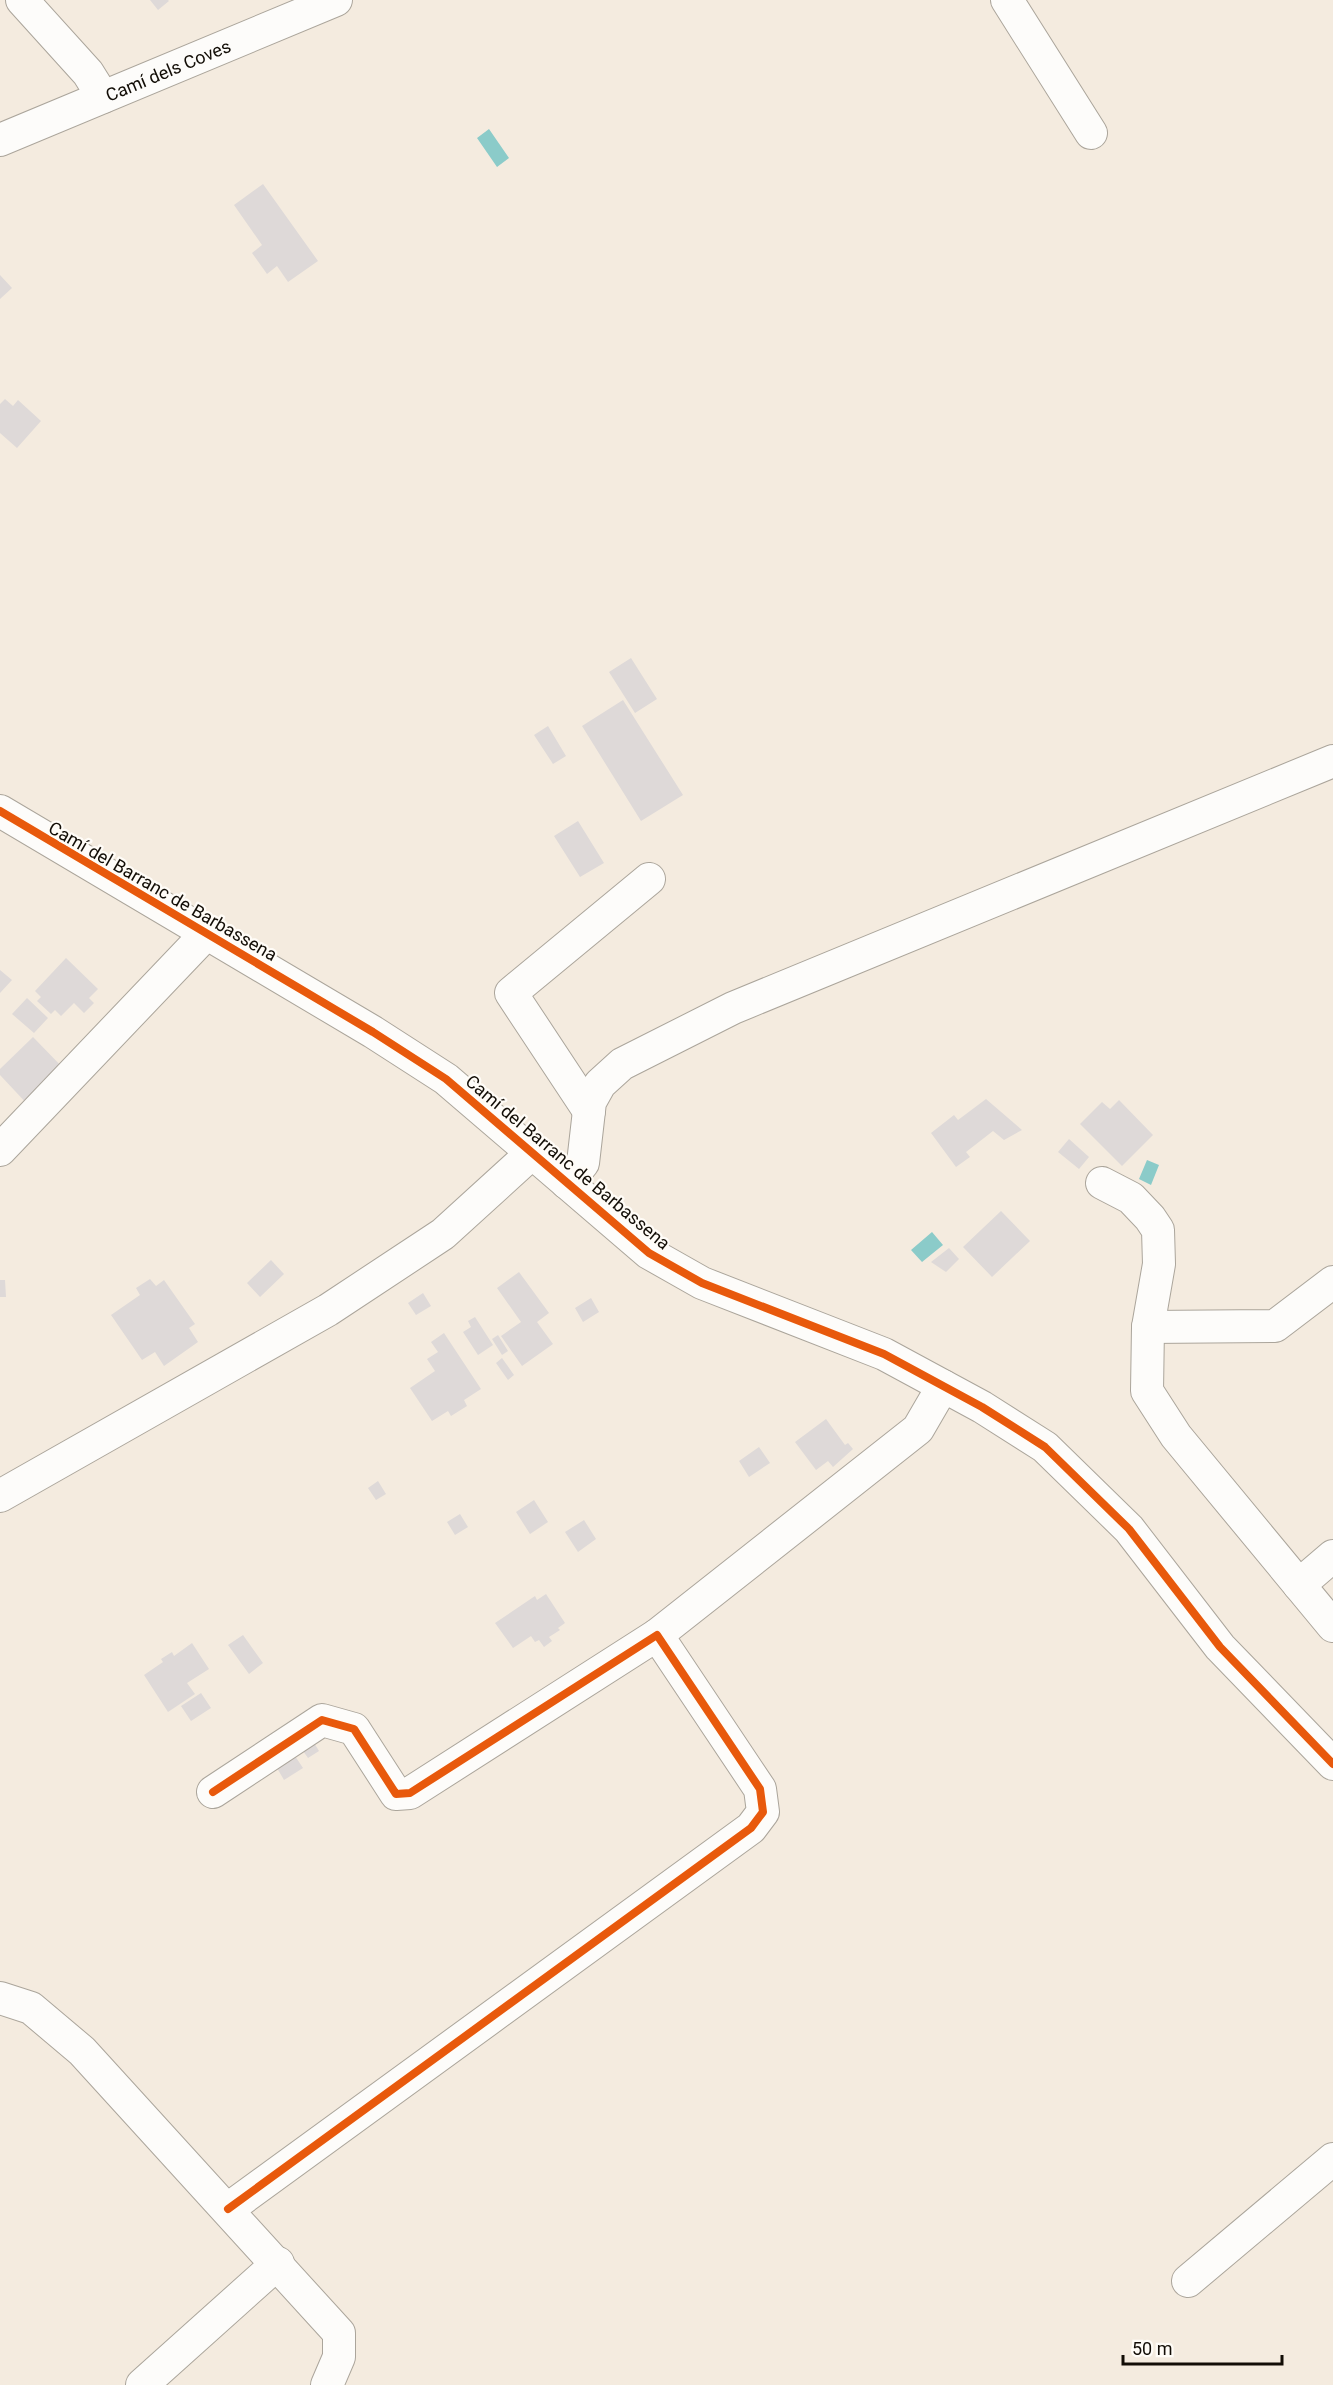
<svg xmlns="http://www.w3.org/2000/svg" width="1333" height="2385" font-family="Roboto,sans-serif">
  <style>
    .water { fill: #8bcbc9 }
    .building { fill: #ded9d8 }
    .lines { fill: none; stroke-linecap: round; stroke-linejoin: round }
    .minor-casing { stroke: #aba59b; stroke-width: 34 }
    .minor { stroke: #fdfcfa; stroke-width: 32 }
    .cycleway-casing { stroke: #fffcf7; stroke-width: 11 }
    .cycleway { stroke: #e8590c; stroke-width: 8 }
    .labels { text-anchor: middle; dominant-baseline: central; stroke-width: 4.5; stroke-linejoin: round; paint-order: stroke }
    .street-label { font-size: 18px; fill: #120d06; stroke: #fffcf7 }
  </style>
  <rect width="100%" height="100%" fill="#f4ebdf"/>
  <path class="water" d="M 489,129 L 509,158 L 497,167 L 477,138 Z
    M 1147,1160 L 1159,1165 L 1151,1185 L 1139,1179 Z
    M 932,1232 L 943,1245 L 922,1262 L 911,1250 Z"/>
  <path class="building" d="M 150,0 L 168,0 L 169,1 L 158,10 Z
    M 263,184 L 318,261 L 288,282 L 277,266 L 267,274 L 252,253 L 262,245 L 234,205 Z
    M 0,275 L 12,288 L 0,299 Z
    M 5,399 L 13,406 L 18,400 L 41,421 L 17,448 L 0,433 L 0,404 Z
    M 631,658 L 657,699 L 635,713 L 609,672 Z
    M 623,700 L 683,795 L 641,821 L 582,726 Z
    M 548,726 L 566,756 L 553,764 L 534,735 Z
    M 578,821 L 604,863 L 580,877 L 554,836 Z
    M 66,958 L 98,989 L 89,998 L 94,1003 L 84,1013 L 74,1003 L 61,1016 L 55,1010 L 51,1014 L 37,1001 L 41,997 L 35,991 Z
    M 0,970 L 12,980 L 0,993 Z
    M 27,998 L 48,1018 L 34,1033 L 12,1014 Z
    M 33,1037 L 67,1072 L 30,1107 L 0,1075 L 0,1069 Z
    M 986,1099 L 1022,1130 L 1004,1140 L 993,1131 L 966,1152 L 970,1157 L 956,1167 L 931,1133 L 954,1115 L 958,1120 Z
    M 1119,1100 L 1153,1135 L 1122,1166 L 1080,1124 L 1102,1102 L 1110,1109 Z
    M 1069,1139 L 1089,1157 L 1079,1169 L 1058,1152 Z
    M 1001,1211 L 1030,1241 L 992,1277 L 963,1247 Z
    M 949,1248 L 959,1259 L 946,1272 L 931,1262 Z
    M 271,1260 L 284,1274 L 260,1297 L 247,1283 Z
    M 519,1272 L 549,1313 L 537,1322 L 553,1344 L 522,1366 L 501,1336 L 521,1322 L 497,1288 Z
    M 150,1279 L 156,1286 L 164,1280 L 195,1324 L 189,1328 L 198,1342 L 164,1366 L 155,1352 L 142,1360 L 111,1315 L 140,1295 L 136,1288 Z
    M 0,1280 L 5,1280 L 6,1297 L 0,1297 Z
    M 423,1293 L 431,1306 L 416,1315 L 408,1303 Z
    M 591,1298 L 599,1312 L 583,1322 L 575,1308 Z
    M 475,1317 L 493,1345 L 478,1355 L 463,1332 L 471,1327 L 468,1321 Z
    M 444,1333 L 481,1389 L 464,1400 L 467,1406 L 451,1416 L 448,1411 L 432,1421 L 410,1388 L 435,1371 L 427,1359 L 438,1352 L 431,1342 Z
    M 498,1335 L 508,1351 L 502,1355 L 492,1339 Z
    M 502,1358 L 514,1375 L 508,1380 L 496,1363 Z
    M 826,1419 L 845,1445 L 848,1443 L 853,1449 L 833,1467 L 828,1461 L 816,1470 L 795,1442 Z
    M 759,1447 L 770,1463 L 749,1477 L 739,1461 Z
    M 378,1481 L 386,1494 L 376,1500 L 368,1488 Z
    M 534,1500 L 548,1522 L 530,1534 L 516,1512 Z
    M 460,1514 L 468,1527 L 455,1535 L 447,1522 Z
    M 584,1520 L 596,1539 L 578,1552 L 565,1532 Z
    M 546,1594 L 565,1623 L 558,1628 L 560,1630 L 549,1637 L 552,1641 L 544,1647 L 539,1640 L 535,1642 L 531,1636 L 513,1648 L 495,1623 L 535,1596 L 537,1600 Z
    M 243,1635 L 263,1663 L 249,1674 L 228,1645 Z
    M 192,1643 L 209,1669 L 187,1683 L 195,1694 L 168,1712 L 144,1675 L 163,1662 L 161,1659 L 172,1652 L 174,1656 Z
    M 201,1693 L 211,1708 L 191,1721 L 181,1706 Z
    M 313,1741 L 319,1751 L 308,1758 L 301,1748 Z
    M 295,1756 L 303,1768 L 284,1780 L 277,1768 Z"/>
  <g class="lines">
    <defs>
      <g id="minor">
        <path d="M 22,0 L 88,73 L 103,97"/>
        <path d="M 1007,0 L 1091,133"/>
        <path id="s1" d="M 0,140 L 336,0"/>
        <path d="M 0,811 L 373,1032 L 446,1079 L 649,1253 L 702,1283 L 884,1354 L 982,1407 L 1045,1447 L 1129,1529 L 1220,1647 L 1333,1764"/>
        <path d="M 589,1111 L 511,993 L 649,879"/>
        <path d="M 0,1150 L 206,934"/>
        <path d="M 567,1183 L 583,1163 L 590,1102 L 600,1084 L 622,1064 L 733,1008 L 1333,761"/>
        <path d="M 1102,1183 L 1131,1198 L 1150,1218 L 1158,1230 L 1159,1264 L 1148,1327 L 1147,1391 L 1176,1436 L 1333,1626"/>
        <path d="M 1148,1327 L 1275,1326 L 1333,1282"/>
        <path d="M 0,1496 L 328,1310 L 443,1234 L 532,1153"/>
        <path d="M 1299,1585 L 1333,1556"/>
        <path d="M 657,1635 L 918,1429 L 943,1386"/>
        <path d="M 213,1792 L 322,1720 L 354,1729 L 396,1794 L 410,1793 L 657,1635 L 760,1789 L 763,1812 L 751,1828 L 228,2209"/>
        <path d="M 0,1998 L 31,2008 L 82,2051 L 339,2333 L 339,2357 L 327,2385"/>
        <path d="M 1188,2281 L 1333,2159"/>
        <path d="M 142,2385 L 278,2263"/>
      </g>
    </defs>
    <use href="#minor" class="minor-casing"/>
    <use href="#minor" class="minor"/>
    <defs>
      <path id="cycleway" d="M 0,811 L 373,1032 L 446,1079 L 649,1253 L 702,1283 L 884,1354 L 982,1407 L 1045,1447 L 1129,1529 L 1220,1647 L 1333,1764
        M 213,1792 L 322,1720 L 354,1729 L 396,1794 L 410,1793 L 657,1635 L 760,1789 L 763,1812 L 751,1828 L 228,2209"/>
    </defs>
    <use href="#cycleway" class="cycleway-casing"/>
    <use href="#cycleway" class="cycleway"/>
  </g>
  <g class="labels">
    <g class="street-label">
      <text stroke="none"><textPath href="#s1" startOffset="182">Camí dels Coves</textPath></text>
      <text transform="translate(163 891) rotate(30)">Camí del Barranc de Barbassena</text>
      <text transform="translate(568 1162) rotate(40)">Camí del Barranc de Barbassena</text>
    </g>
  </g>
  <path d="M1123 2355v9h159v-9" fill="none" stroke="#120d06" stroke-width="3"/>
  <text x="1132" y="2355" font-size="18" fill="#120d06" stroke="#fffcf7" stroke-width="4.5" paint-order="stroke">50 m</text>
</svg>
